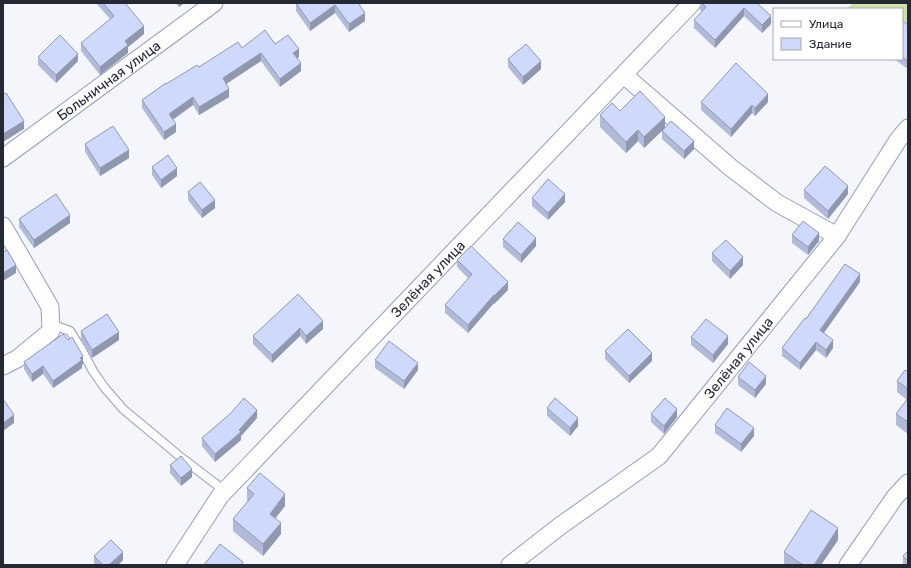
<svg xmlns="http://www.w3.org/2000/svg" width="911" height="568" font-family="Rubik,sans-serif">
  <style>
    .green { fill: #cde2a6 }
    .lines { fill: none; stroke-linecap: round; stroke-linejoin: round }
    .lane-casing { stroke: #969eba; stroke-width: 10 }
    .street-casing { stroke: #969eba; stroke-width: 19 }
    .lane { stroke: #fff; stroke-width: 8 }
    .street { stroke: #fff; stroke-width: 17 }
    .wall { fill: #b1bbd9 }
    .shaded-wall { fill: #9098b0 }
    .building { fill: #ced9fc; stroke: #9098b0 }
    .labels { text-anchor: middle; dominant-baseline: central; stroke-width: 4; stroke-linejoin: round; paint-order: stroke }
    .street-label { font-size: 14px; fill: #252934; stroke: #fff }
  </style>
  <rect width="100%" height="100%" fill="#f4f6fc"/>
  <path class="green" d="M 853,3 L 908,3 L 908,27 L 902,25 L 902,9 L 847,9 Z"/>
  <g class="lines">
    <defs>
      <path id="lane" d="M 51,324 L 70,331 L 80,347 L 93,371 L 104,387 L 123,409 L 183,459 L 225,491"/>
      <g id="street">
        <path d="M 624,75 L 730,167 L 777,203 L 837,236"/>
        <path id="s1" d="M 3,158 L 214,3"/>
        <path d="M 3,226 L 50,307 L 51,331 L 17,359 L 3,366"/>
        <path id="s2" d="M 175,565 L 220,496 L 692,3"/>
        <path id="s3" d="M 510,565 L 560,526 L 659,456 L 837,236 L 898,140 L 908,128"/>
        <path d="M 848,565 L 895,497 L 908,483"/>
      </g>
    </defs>
    <use href="#lane" class="lane-casing"/>
    <use href="#street" class="street-casing"/>
    <use href="#lane" class="lane"/>
    <use href="#street" class="street"/>
  </g>
  <path class="wall" d="M 96,3 L 125,3 L 144,34 L 128,47 L 128,53 L 100,75 L 81,51 L 81,43 L 110,19 Z
    M 176,3 L 184,3 L 179,7 Z
    M 296,3 L 358,3 L 365,21 L 349,32 L 335,13 L 310,31 L 296,11 Z
    M 700,3 L 757,3 L 771,24 L 762,33 L 744,16 L 715,48 L 694,28 L 694,20 L 702,12 L 700,10 Z
    M 902,20 L 908,25 L 908,69 L 894,59 L 902,59 Z
    M 242,48 L 299,57 L 297,58 L 301,71 L 280,87 L 261,61 L 226,84 L 229,97 L 199,115 L 193,105 L 173,120 L 176,132 L 164,140 L 142,108 L 142,100 L 166,84 L 199,67 Z
    M 38,57 L 78,61 L 56,83 L 38,65 Z
    M 508,59 L 541,69 L 523,85 L 508,67 Z
    M 701,102 L 768,102 L 755,116 L 752,113 L 731,137 L 701,110 Z
    M 620,111 L 665,128 L 644,148 L 638,141 L 626,153 L 600,127 L 600,115 Z
    M 662,131 L 694,149 L 684,159 L 662,139 Z
    M 85,144 L 129,158 L 100,176 L 85,152 Z
    M 152,167 L 177,176 L 161,188 L 152,175 Z
    M 804,190 L 848,194 L 828,219 L 804,198 Z
    M 188,192 L 215,208 L 202,218 L 188,200 Z
    M 532,198 L 565,202 L 548,220 L 532,206 Z
    M 19,219 L 70,223 L 34,248 L 19,227 Z
    M 792,235 L 819,241 L 808,255 L 792,243 Z
    M 503,239 L 536,246 L 521,263 L 503,247 Z
    M 712,253 L 743,265 L 730,279 L 712,261 Z
    M 457,260 L 508,290 L 494,304 L 494,303 L 468,333 L 445,313 L 445,305 L 469,279 L 457,267 Z
    M 860,282 L 824,333 L 833,348 L 826,358 L 816,350 L 800,370 L 782,356 L 782,348 L 806,319 Z
    M 323,321 L 323,329 L 306,344 L 300,336 L 272,363 L 253,344 L 253,336 Z
    M 81,331 L 119,340 L 92,358 L 81,339 Z
    M 691,337 L 728,344 L 713,363 L 691,345 Z
    M 68,340 L 83,364 L 82,365 L 82,368 L 53,388 L 43,374 L 32,382 L 24,369 L 24,362 Z
    M 605,351 L 652,361 L 629,383 L 605,359 Z
    M 375,360 L 418,370 L 404,389 L 375,368 Z
    M 908,372 L 908,434 L 896,425 L 896,414 L 907,400 L 897,392 L 897,381 Z
    M 738,377 L 766,384 L 755,398 L 738,385 Z
    M 547,408 L 578,426 L 570,436 L 547,416 Z
    M 651,414 L 677,417 L 664,434 L 651,422 Z
    M 257,418 L 241,436 L 241,440 L 215,462 L 202,446 L 202,438 Z
    M 715,425 L 754,436 L 741,452 L 715,433 Z
    M 170,465 L 192,477 L 181,486 L 170,473 Z
    M 247,488 L 285,506 L 275,518 L 281,534 L 263,556 L 233,531 L 233,519 L 248,501 L 247,500 Z
    M 838,540 L 821,565 L 786,565 L 784,563 L 784,552 Z
    M 908,551 L 908,565 L 903,565 L 903,556 Z
    M 94,556 L 123,560 L 118,565 L 96,565 L 94,563 Z"/>
  <path class="shaded-wall" d="M 179,3 L 184,3 L 179,7 Z
    M 335,5 L 335,13 L 310,31 L 310,23 Z
    M 744,8 L 744,16 L 715,48 L 715,40 Z
    M 365,13 L 365,21 L 349,32 L 349,24 Z
    M 771,16 L 771,24 L 762,33 L 762,25 Z
    M 144,26 L 144,34 L 128,47 L 128,53 L 100,75 L 100,67 L 125,41 Z
    M 299,49 L 299,57 L 293,61 L 293,53 Z
    M 261,53 L 261,61 L 223,86 L 223,78 Z
    M 78,54 L 78,61 L 56,83 L 56,75 Z
    M 541,61 L 541,69 L 523,85 L 523,77 Z
    M 301,63 L 301,71 L 280,87 L 280,79 Z
    M 229,89 L 229,97 L 199,115 L 199,107 Z
    M 768,94 L 768,102 L 755,116 L 755,108 Z
    M 193,97 L 193,105 L 169,122 L 169,114 Z
    M 752,105 L 752,113 L 731,137 L 731,129 Z
    M 665,117 L 665,128 L 644,148 L 644,137 Z
    M 24,121 L 24,129 L 3,142 L 3,134 Z
    M 176,124 L 176,132 L 164,140 L 164,132 Z
    M 638,130 L 638,141 L 626,153 L 626,142 Z
    M 694,141 L 694,149 L 684,159 L 684,151 Z
    M 129,150 L 129,158 L 100,176 L 100,168 Z
    M 177,168 L 177,176 L 161,188 L 161,180 Z
    M 848,186 L 848,194 L 828,219 L 828,211 Z
    M 565,194 L 565,202 L 548,220 L 548,213 Z
    M 215,200 L 215,208 L 202,218 L 202,210 Z
    M 70,215 L 70,223 L 34,248 L 34,240 Z
    M 819,233 L 819,241 L 808,255 L 808,247 Z
    M 536,238 L 536,246 L 521,263 L 521,255 Z
    M 743,257 L 743,265 L 730,279 L 730,271 Z
    M 16,265 L 16,273 L 3,281 L 3,273 Z
    M 860,274 L 860,282 L 820,338 L 820,330 Z
    M 508,282 L 508,290 L 494,304 L 494,296 Z
    M 494,295 L 494,303 L 468,333 L 468,325 Z
    M 323,321 L 323,329 L 306,344 L 306,336 Z
    M 300,328 L 300,336 L 272,363 L 272,355 Z
    M 119,332 L 119,340 L 92,358 L 92,350 Z
    M 728,336 L 728,344 L 713,363 L 713,355 Z
    M 833,340 L 833,348 L 826,358 L 826,350 Z
    M 816,342 L 816,350 L 800,370 L 800,363 Z
    M 652,353 L 652,361 L 629,383 L 629,376 Z
    M 83,356 L 83,364 L 82,365 L 82,368 L 53,388 L 53,381 Z
    M 418,363 L 418,370 L 404,389 L 404,381 Z
    M 43,366 L 43,374 L 32,382 L 32,374 Z
    M 766,376 L 766,384 L 755,398 L 755,390 Z
    M 677,409 L 677,417 L 664,434 L 664,426 Z
    M 257,410 L 257,418 L 241,436 L 241,440 L 215,462 L 215,454 Z
    M 14,415 L 14,423 L 3,431 L 3,423 Z
    M 578,418 L 578,426 L 570,436 L 570,428 Z
    M 754,428 L 754,436 L 741,452 L 741,444 Z
    M 192,469 L 192,477 L 181,486 L 181,478 Z
    M 285,494 L 285,506 L 270,525 L 270,514 Z
    M 281,523 L 281,534 L 263,556 L 263,544 Z
    M 838,528 L 838,540 L 821,565 L 814,565 Z
    M 123,552 L 123,560 L 118,565 L 109,565 Z"/>
  <path class="building" d="M 103,3 L 125,3 L 144,26 L 125,41 L 128,45 L 100,67 L 81,43 L 114,16 Z
    M 296,3 L 358,3 L 365,13 L 349,24 L 335,5 L 310,23 Z
    M 702,3 L 757,3 L 771,16 L 762,25 L 744,8 L 715,40 L 694,20 L 706,7 Z
    M 902,20 L 908,25 L 908,61 L 902,57 Z
    M 265,30 L 275,44 L 288,35 L 299,49 L 293,53 L 301,63 L 280,79 L 261,53 L 223,78 L 229,89 L 199,107 L 193,97 L 169,114 L 176,124 L 164,132 L 142,100 L 166,83 L 166,84 L 197,65 L 199,67 L 238,42 L 242,48 Z
    M 60,35 L 78,54 L 56,75 L 38,57 Z
    M 526,44 L 541,61 L 523,77 L 508,59 Z
    M 736,63 L 768,94 L 755,108 L 752,105 L 731,129 L 701,102 Z
    M 640,91 L 665,117 L 644,137 L 638,130 L 626,142 L 600,115 L 612,103 L 620,111 Z
    M 6,93 L 24,121 L 3,134 L 3,95 Z
    M 671,121 L 694,141 L 684,151 L 662,131 Z
    M 113,126 L 129,150 L 100,168 L 85,144 Z
    M 168,155 L 177,168 L 161,180 L 152,167 Z
    M 825,166 L 848,186 L 828,211 L 804,190 Z
    M 548,179 L 565,194 L 548,213 L 532,198 Z
    M 200,182 L 215,200 L 202,210 L 188,192 Z
    M 56,194 L 70,215 L 34,240 L 19,219 Z
    M 803,221 L 819,233 L 808,247 L 792,235 Z
    M 518,222 L 536,238 L 521,255 L 503,239 Z
    M 726,240 L 743,257 L 730,271 L 712,253 Z
    M 471,246 L 508,282 L 494,296 L 494,295 L 468,325 L 445,305 L 472,274 L 457,260 Z
    M 7,250 L 16,265 L 3,273 L 3,252 Z
    M 845,264 L 860,274 L 820,330 L 833,340 L 826,350 L 816,342 L 800,363 L 782,348 L 805,318 L 806,319 Z
    M 298,294 L 323,321 L 306,336 L 300,328 L 272,355 L 253,336 Z
    M 107,314 L 119,332 L 92,350 L 81,331 Z
    M 706,319 L 728,336 L 713,355 L 691,337 Z
    M 628,329 L 652,353 L 629,376 L 605,351 Z
    M 63,334 L 68,340 L 72,337 L 83,356 L 80,358 L 82,360 L 53,381 L 43,366 L 32,374 L 24,362 Z
    M 389,341 L 418,363 L 404,381 L 375,360 Z
    M 749,362 L 766,376 L 755,390 L 738,377 Z
    M 905,370 L 908,372 L 908,389 L 897,381 Z
    M 244,398 L 257,410 L 239,430 L 241,432 L 215,454 L 202,438 L 231,413 Z
    M 555,398 L 578,418 L 570,428 L 547,408 Z
    M 665,398 L 677,409 L 664,426 L 651,414 Z
    M 908,398 L 908,422 L 896,414 Z
    M 3,399 L 14,415 L 3,423 Z
    M 727,408 L 754,428 L 741,444 L 715,425 Z
    M 181,456 L 192,469 L 181,478 L 170,465 Z
    M 260,473 L 285,494 L 270,514 L 281,523 L 263,544 L 233,519 L 254,494 L 247,488 Z
    M 811,510 L 838,528 L 814,565 L 803,565 L 784,552 Z
    M 111,540 L 123,552 L 109,565 L 103,565 L 94,556 Z
    M 220,544 L 243,562 L 241,565 L 204,565 Z
    M 908,551 L 908,561 L 903,556 Z"/>
  <g class="labels">
    <g class="street-label">
      <text stroke="none"><textPath href="#s1" startOffset="131">Больничная улица</textPath></text>
      <text stroke="none"><textPath href="#s2" startOffset="383">Зелёная улица</textPath></text>
      <text stroke="none"><textPath href="#s3" startOffset="311">Зелёная улица</textPath></text>
    </g>
  </g>
  <rect width="911" height="568" fill="none" stroke="#252934" stroke-width="8"/>
  <rect x="773" y="8" width="130" height="52" fill="#ffffff" stroke="#a8a9ae"/>
  <rect x="781" y="21" width="20" height="6" fill="#ffffff" stroke="#a8a9ae"/>
  <text x="809" y="28" font-size="12" fill="#252934">Улица</text>
  <rect x="781" y="38" width="20" height="12" fill="#ced9fc" stroke="#a8a9ae"/>
  <text x="809" y="48" font-size="12" fill="#252934">Здание</text>
</svg>
